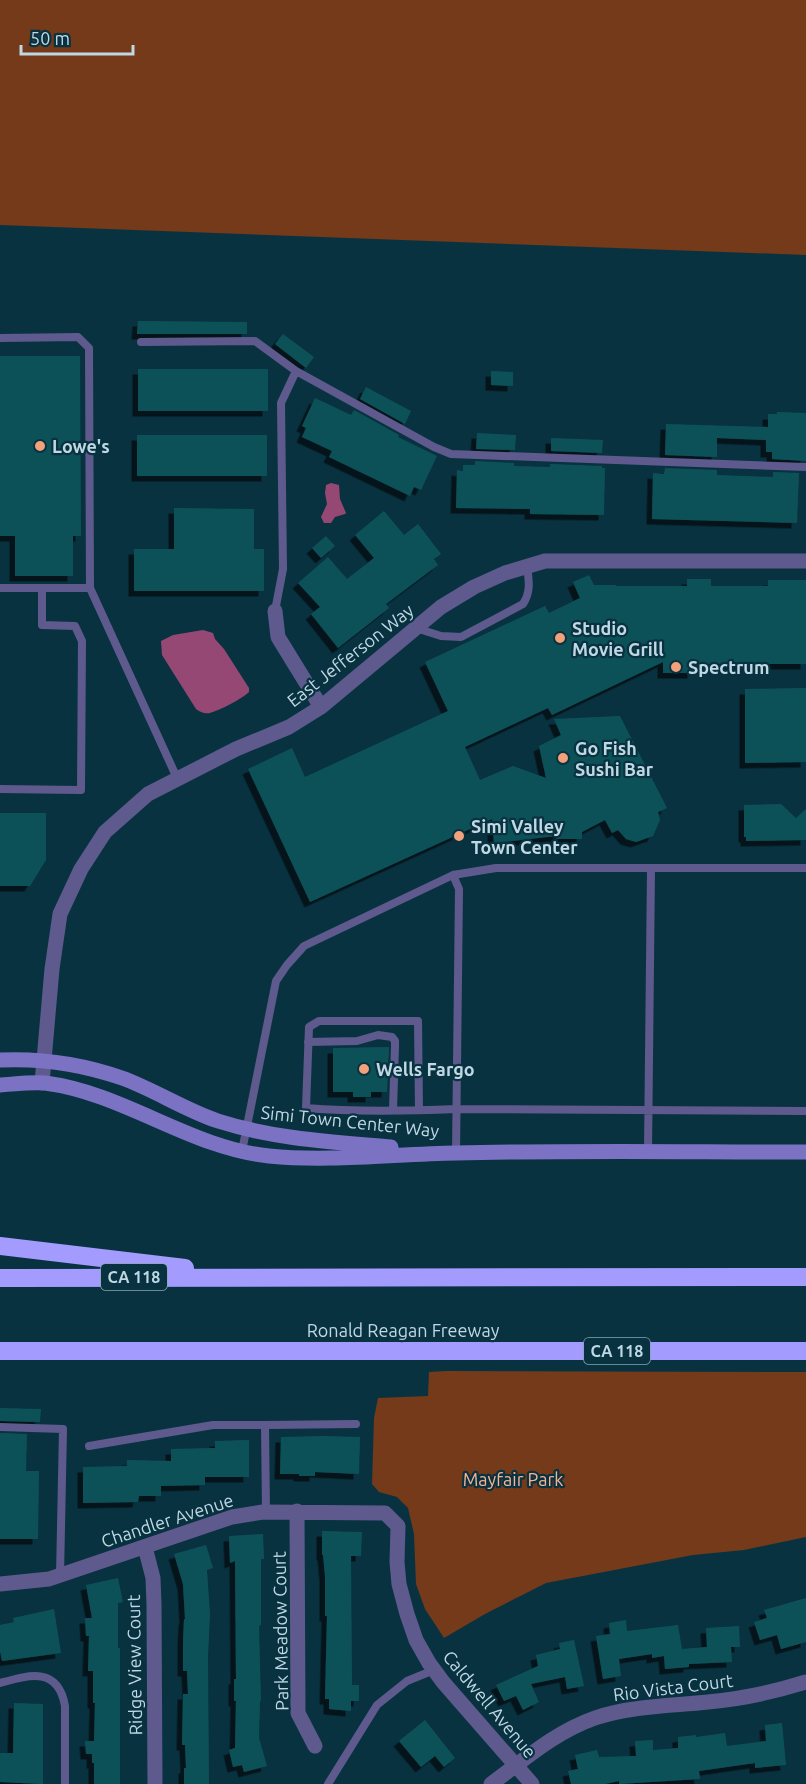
<svg xmlns="http://www.w3.org/2000/svg" width="806" height="1784" font-family="Ubuntu,sans-serif">
  <style>
    .green { fill: #753a19 }
    .water { fill: #954873 }
    .building { fill: #0e5158; filter: url(#shadow) }
    .lines { fill: none; stroke-linecap: round; stroke-linejoin: round }
    .lane { stroke: #5f5a8d; stroke-width: 8 }
    .street { stroke: #5f5a8d; stroke-width: 15 }
    .secondary { stroke: #7b72c3; stroke-width: 15 }
    .highway { stroke: #a49bfe; stroke-width: 18 }
    .poi-dot { fill: #f1a27b; stroke: #093241; stroke-width: 2 }
    .labels { text-anchor: middle; dominant-baseline: central; stroke-width: 4.5; stroke-linejoin: round; paint-order: stroke }
    .shield { fill: #093241; stroke: #88a6b3; stroke-width: 1.5 }
    .shield-label { font-size: 16px; font-weight: bold; fill: #bfd8e4 }
    .poi-label { font-size: 18px; font-weight: bold; fill: #bfd8e4; stroke: #093241; text-anchor: start }
    .street-label { font-size: 18px; fill: #bfd8e4; stroke: #093241 }
    .park-label { font-size: 18px; fill: #f5b494; stroke: #093241 }
  </style>
  <defs>
    <filter id="shadow"><feDropShadow dx="-5.5" dy="5.5" stdDeviation="0" flood-color="#0009"/></filter>
  </defs>
  <rect width="100%" height="100%" fill="#093241"/>
  <path class="green" d="M 0,0 L 806,0 L 806,255 L 0,225 Z
    M 447,1371 L 806,1372 L 806,1537 L 744,1550 L 693,1555 L 546,1583 L 485,1614 L 444,1638 L 425,1609 L 416,1584 L 414,1534 L 408,1508 L 397,1497 L 379,1492 L 372,1484 L 374,1418 L 378,1398 L 428,1396 L 429,1372 Z"/>
  <path class="water" d="M 331,483 L 339,485 L 340,499 L 346,513 L 345,514 L 335,517 L 331,523 L 324,523 L 321,517 L 327,504 L 325,493 L 326,485 Z
    M 203,630 L 213,633 L 215,639 L 224,649 L 249,688 L 249,692 C 242,699 220,710 210,713 C 204,714 200,712 196,709 L 162,655 L 161,641 L 173,635 Z"/>
  <path class="building" d="M 138,321 L 247,322 L 247,334 L 137,334 Z
    M 283,334 L 314,357 L 306,368 L 275,344 Z
    M 0,356 L 80,356 L 81,536 L 73,536 L 73,576 L 15,576 L 15,536 L 0,536 Z
    M 138,369 L 268,369 L 268,411 L 138,411 Z
    M 491,371 L 513,372 L 513,386 L 491,385 Z
    M 366,387 L 411,411 L 405,424 L 360,399 Z
    M 315,398 L 351,415 L 354,410 L 399,435 L 398,437 L 437,456 L 421,490 L 414,487 L 410,496 L 329,457 L 332,451 L 302,437 L 306,428 L 302,426 Z
    M 777,412 L 806,413 L 806,461 L 772,459 L 772,452 L 766,452 L 766,440 L 717,438 L 717,457 L 665,455 L 666,424 L 768,427 L 768,414 L 777,414 Z
    M 477,433 L 516,435 L 515,450 L 476,449 Z
    M 137,435 L 267,435 L 267,476 L 137,476 Z
    M 551,438 L 603,440 L 602,453 L 551,451 Z
    M 475,461 L 514,463 L 514,466 L 550,467 L 550,464 L 602,466 L 602,468 L 605,468 L 604,515 L 530,514 L 530,509 L 456,508 L 457,470 L 463,471 L 463,465 L 475,465 Z
    M 665,468 L 717,470 L 717,475 L 773,477 L 773,472 L 799,473 L 797,523 L 652,519 L 653,473 L 664,474 Z
    M 174,508 L 254,509 L 254,549 L 264,549 L 264,591 L 134,591 L 134,549 L 174,549 Z
    M 384,511 L 404,535 L 418,524 L 441,554 L 434,559 L 438,565 L 386,604 L 389,608 L 338,648 L 311,614 L 320,607 L 298,583 L 328,557 L 347,579 L 374,558 L 355,535 Z
    M 326,536 L 335,546 L 321,558 L 312,548 Z
    M 589,575 L 594,585 L 617,585 L 615,586 L 687,586 L 687,579 L 711,579 L 711,586 L 768,586 L 768,580 L 806,580 L 806,664 L 693,664 L 693,673 L 663,673 L 663,662 L 552,715 L 548,708 L 465,747 L 480,780 L 513,766 L 546,778 L 539,746 L 561,735 L 554,719 L 620,716 L 667,808 L 658,812 L 660,820 L 653,836 L 636,842 L 626,839 L 618,830 L 612,833 L 605,820 L 582,832 L 582,839 L 556,839 L 556,836 L 494,843 L 492,819 L 310,902 L 248,769 L 292,748 L 305,777 L 448,711 L 425,662 L 545,606 L 549,613 L 580,598 L 573,582 Z
    M 806,688 L 806,762 L 745,763 L 745,689 Z
    M 781,804 L 796,818 L 806,809 L 806,840 L 746,841 L 746,837 L 744,837 L 744,805 Z
    M 0,813 L 46,813 L 46,860 L 30,886 L 0,886 Z
    M 389,1047 L 387,1092 L 371,1092 L 371,1097 L 353,1097 L 353,1092 L 333,1092 L 333,1048 Z
    M 0,1408 L 41,1409 L 40,1422 L 0,1421 Z
    M 0,1433 L 27,1434 L 26,1471 L 39,1471 L 38,1539 L 0,1539 Z
    M 325,1436 L 360,1437 L 359,1474 L 315,1472 L 315,1476 L 299,1476 L 299,1474 L 280,1474 L 281,1437 Z
    M 249,1440 L 249,1477 L 205,1477 L 205,1485 L 161,1486 L 161,1496 L 139,1496 L 138,1502 L 83,1503 L 83,1467 L 127,1466 L 127,1460 L 171,1461 L 171,1449 L 215,1448 L 215,1441 Z
    M 322,1531 L 362,1532 L 361,1556 L 351,1556 L 352,1685 L 359,1685 L 359,1701 L 351,1701 L 351,1711 L 329,1709 L 329,1699 L 325,1699 L 327,1616 L 325,1616 L 325,1576 L 323,1555 L 322,1555 Z
    M 263,1534 L 264,1559 L 261,1559 L 261,1625 L 259,1626 L 261,1701 L 260,1701 L 259,1738 L 267,1766 L 244,1772 L 242,1765 L 233,1767 L 229,1750 L 235,1748 L 236,1701 L 234,1701 L 234,1679 L 236,1679 L 235,1561 L 230,1563 L 229,1536 Z
    M 206,1545 L 213,1568 L 207,1570 L 210,1614 L 208,1657 L 209,1784 L 184,1784 L 184,1768 L 186,1768 L 185,1745 L 182,1745 L 183,1694 L 188,1694 L 187,1671 L 183,1671 L 183,1642 L 184,1619 L 185,1619 L 183,1584 L 174,1554 Z
    M 118,1578 L 123,1602 L 118,1603 L 118,1648 L 120,1648 L 120,1784 L 94,1784 L 94,1763 L 92,1763 L 92,1754 L 86,1754 L 85,1741 L 94,1741 L 95,1703 L 93,1703 L 93,1671 L 88,1671 L 89,1636 L 86,1636 L 85,1618 L 92,1618 L 86,1585 Z
    M 806,1598 L 806,1642 L 781,1649 L 777,1635 L 760,1640 L 754,1622 L 767,1618 L 764,1610 Z
    M 54,1609 L 61,1653 L 2,1661 L 0,1651 L 0,1625 L 14,1622 L 13,1618 Z
    M 626,1620 L 627,1631 L 678,1625 L 682,1649 L 707,1647 L 706,1628 L 739,1626 L 740,1647 L 731,1647 L 732,1662 L 689,1664 L 689,1667 L 665,1669 L 664,1656 L 652,1658 L 652,1654 L 619,1659 L 621,1676 L 603,1679 L 596,1636 L 610,1634 L 609,1623 Z
    M 574,1640 L 584,1686 L 567,1689 L 565,1677 L 531,1684 L 539,1702 L 523,1710 L 516,1696 L 504,1701 L 496,1685 L 538,1666 L 536,1655 L 560,1649 L 559,1643 Z
    M 14,1703 L 43,1704 L 43,1784 L 0,1782 L 0,1753 L 13,1753 Z
    M 425,1720 L 455,1758 L 444,1767 L 435,1756 L 421,1767 L 399,1741 Z
    M 782,1723 L 786,1765 L 755,1768 L 755,1763 L 699,1771 L 700,1779 L 619,1784 L 619,1781 L 605,1784 L 571,1784 L 568,1771 L 578,1769 L 575,1755 L 597,1750 L 599,1757 L 636,1756 L 635,1741 L 653,1740 L 653,1750 L 678,1748 L 678,1737 L 696,1735 L 696,1737 L 725,1733 L 727,1746 L 766,1741 L 765,1725 Z"/>
  <g class="lines">
    <path class="lane" d="M 0,338 L 78,337 L 89,348 L 90,588
      M 141,342 L 255,341 L 296,371 L 434,447 L 451,454 L 806,467
      M 0,588 L 90,588 L 177,778
      M 275,611 L 283,569 L 281,403 L 296,371
      M 416,628 L 441,636 L 461,637 L 523,604 C 531,592 529,581 527,566
      M 0,789 L 81,790 L 82,641 L 75,626 L 42,625 L 42,589
      M 453,875 L 459,889 L 456,1153
      M 308,1042 L 357,1041 L 378,1035 L 392,1037 L 395,1041 L 395,1046 L 393,1110
      M 419,1110 L 418,1021 L 319,1021 L 309,1027 L 306,1108 C 356,1112 407,1111 457,1109 L 806,1111
      M 242,1151 L 276,981 L 287,965 L 304,946 L 453,875 L 496,868 L 806,868
      M 648,1152 L 651,869
      M 265,1425 L 356,1424
      M 0,1427 L 63,1429 L 60,1576
      M 89,1446 L 213,1425 L 265,1425 L 266,1512
      M 0,1683 C 29,1675 58,1666 65,1706 L 65,1784
      M 328,1784 L 377,1705 L 407,1681 L 434,1670"/>
    <path class="street" d="M 275,611 L 278,637 L 321,707
      M 42,1083 L 52,969 L 60,914 L 81,869 L 105,832 L 148,794 L 236,749 L 289,727 L 321,707 L 441,607 L 474,587 L 505,573 L 545,561 L 806,561
      M 297,1511 L 298,1713 L 315,1746
      M 145,1547 L 153,1578 L 154,1604 L 155,1784
      M 0,1584 L 49,1579 L 232,1517 L 263,1512 L 385,1513 L 398,1526 L 397,1562 L 399,1584 L 407,1614 L 416,1640 L 429,1663 L 443,1682 L 532,1784
      M 491,1784 C 524,1760 555,1732 595,1718 C 630,1706 670,1706 708,1702 C 741,1699 774,1692 806,1682"/>
    <path class="secondary" d="M 0,1060 C 42,1058 82,1064 122,1078 C 155,1090 185,1110 218,1121 C 274,1139 333,1142 391,1147
      M 0,1085 C 15,1084 30,1082 45,1083 C 124,1093 190,1148 269,1156 C 329,1162 395,1154 456,1153 C 572,1150 689,1152 806,1152"/>
    <path class="highway" d="M 0,1246 L 185,1268
      M 0,1278 L 806,1277
      M 0,1351 L 806,1351"/>
  </g>
  <g class="poi-dot">
    <circle cx="40" cy="446" r="6"/>
    <circle cx="560" cy="638" r="6"/>
    <circle cx="676" cy="667" r="6"/>
    <circle cx="563" cy="758" r="6"/>
    <circle cx="459" cy="836" r="6"/>
    <circle cx="364" cy="1069" r="6"/>
  </g>
  <g class="labels">
    <g class="shield">
      <rect x="101" y="1264" width="66" height="26" rx="4.5"/>
      <rect x="584" y="1338" width="66" height="26" rx="4.5"/>
    </g>
    <g class="shield-label">
      <text x="134" y="1277">CA 118</text>
      <text x="617" y="1351">CA 118</text>
    </g>
    <g class="poi-label">
      <text x="52" y="446">Lowe's</text>
      <text x="572" y="628">Studio<tspan x="572" dy="21">Movie Grill</tspan></text>
      <text x="688" y="667">Spectrum</text>
      <text x="575" y="748">Go Fish<tspan x="575" dy="21">Sushi Bar</tspan></text>
      <text x="471" y="826">Simi Valley<tspan x="471" dy="21">Town Center</tspan></text>
      <text x="376" y="1069">Wells Fargo</text>
    </g>
    <g class="street-label">
      <text transform="translate(350 655) rotate(-38)">East Jefferson Way</text>
      <text transform="translate(350 1121) rotate(6)">Simi Town Center Way</text>
      <text x="403" y="1330">Ronald Reagan Freeway</text>
      <text transform="translate(167 1520) rotate(-18)">Chandler Avenue</text>
      <text transform="translate(280 1631) rotate(-91)">Park Meadow Court</text>
      <text transform="translate(134 1665) rotate(-91)">Ridge View Court</text>
      <text transform="translate(673 1687) rotate(-7)">Rio Vista Court</text>
      <text transform="translate(490 1704) rotate(50)">Caldwell Avenue</text>
    </g>
    <g class="park-label">
      <text x="513" y="1479">Mayfair Park</text>
    </g>
  </g>
  <path d="M21 45v9h112v-9" fill="none" stroke="#bfd8e4" stroke-width="3"/>
  <text x="30" y="45" font-size="18" fill="#bfd8e4" stroke="#093241" stroke-width="4.5" paint-order="stroke">50 m</text>
</svg>
